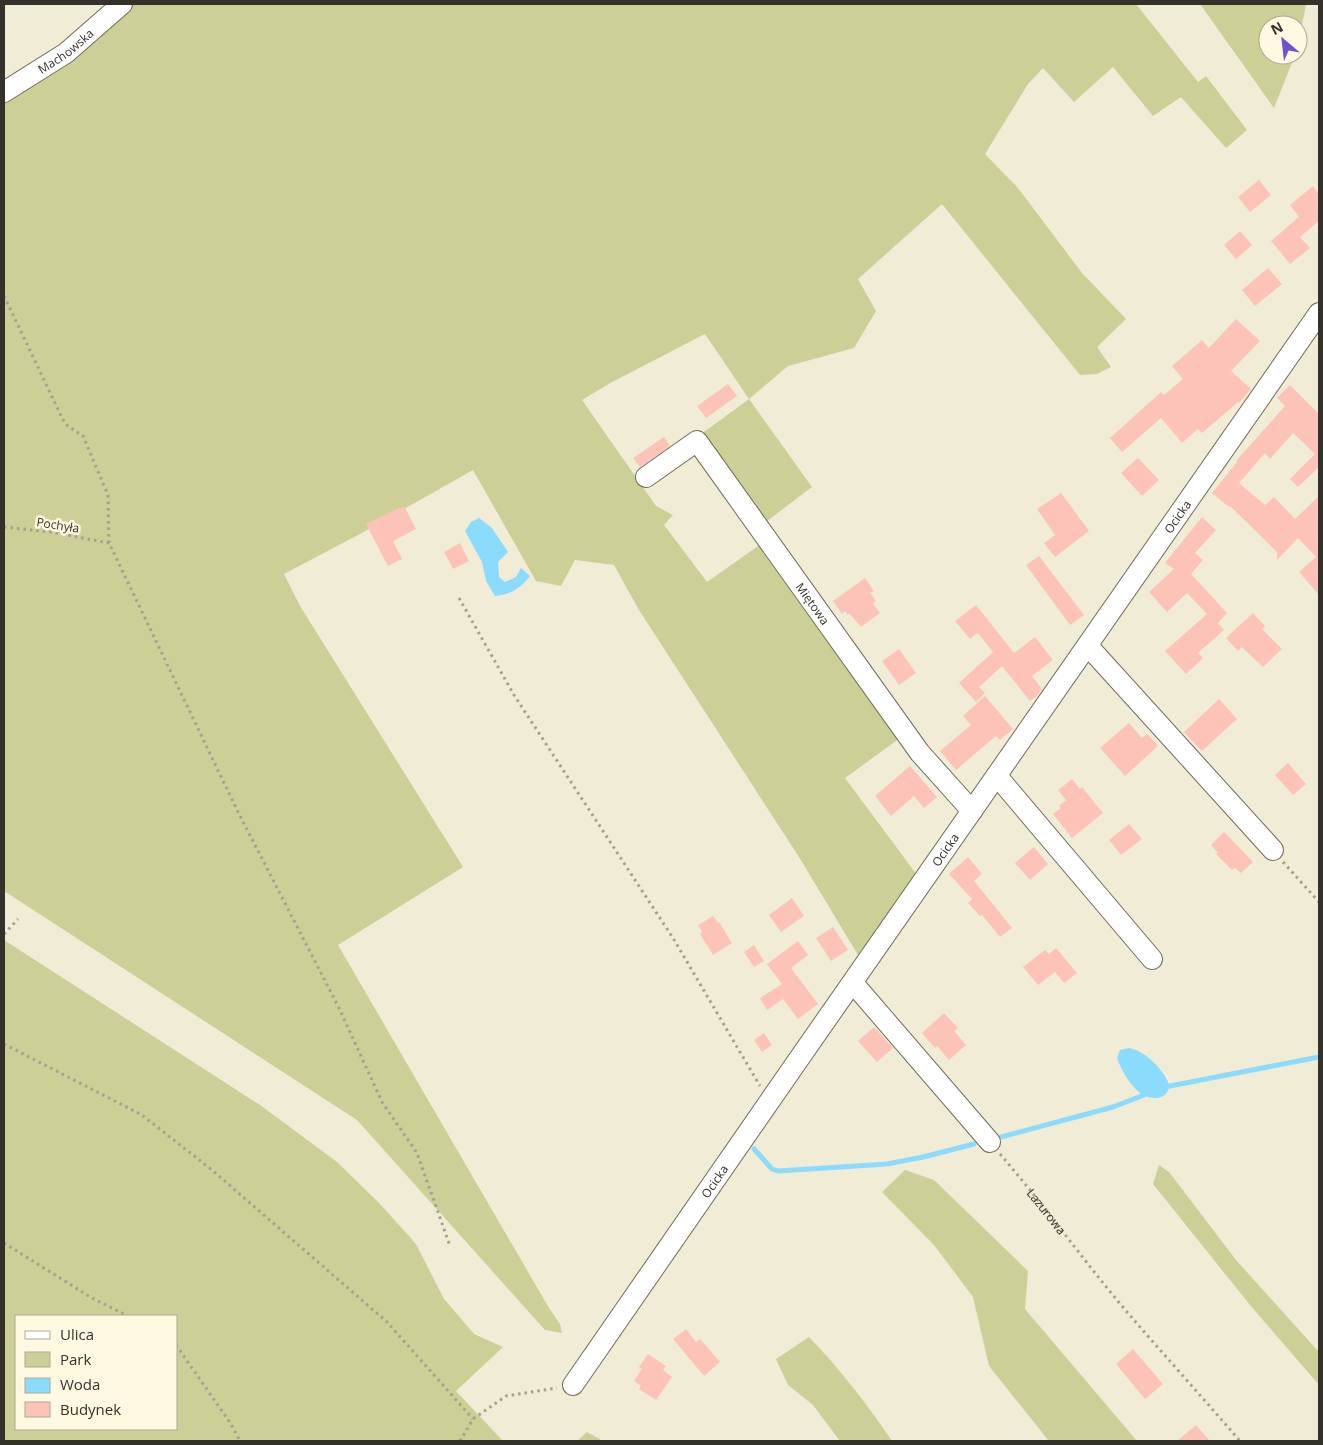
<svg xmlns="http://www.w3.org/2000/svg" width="1323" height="1445" font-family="'Open Sans',sans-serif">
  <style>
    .green { fill: #cccf96; fill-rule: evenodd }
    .water { fill: #8bdbfc }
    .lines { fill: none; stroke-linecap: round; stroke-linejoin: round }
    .stream { stroke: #8bdbfc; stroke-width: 5 }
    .building { fill: #fdc3b9 }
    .minor-casing { stroke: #716c58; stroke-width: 22 }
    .path { stroke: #a4a08f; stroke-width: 3; stroke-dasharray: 2.5 4; stroke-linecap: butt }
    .minor { stroke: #fff; stroke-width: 20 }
    .labels { text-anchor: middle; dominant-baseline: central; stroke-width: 5; stroke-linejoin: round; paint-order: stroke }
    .street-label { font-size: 12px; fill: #333129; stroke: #fff9e2 }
  </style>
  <rect width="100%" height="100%" fill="#f1ecd5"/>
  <path class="green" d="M 122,4 L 1136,4 L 1198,82 L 1206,76 L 1247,130 L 1226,148 L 1181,97 L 1153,116 L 1113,67 L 1074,102 L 1043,68 L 1028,84 L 985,154 L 1018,188 L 1082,273 L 1126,319 L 1097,347 L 1111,367 L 1097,374 L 1080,375 L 942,204 L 858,279 L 876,311 L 854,348 L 788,366 L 749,399 L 812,487 L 763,524 L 702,439 L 704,432 L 749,399 L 705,334 L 612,382 L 582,400 L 656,506 L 673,515 L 664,525 L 707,582 L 761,544 L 900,738 L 845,778 L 917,875 L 858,955 L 799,857 L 639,610 L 614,565 L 575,560 L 561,586 L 536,581 L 473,470 L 358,535 L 284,574 L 300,606 L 463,867 L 338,945 L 549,1308 L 560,1324 L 562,1333 L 545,1330 L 357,1120 L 4,891 L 4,92 Z
    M 1200,4 L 1306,4 L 1298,46 L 1298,25 L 1268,25 L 1268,55 L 1295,55 L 1274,108 Z
    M 4,940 L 260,1105 L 337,1162 L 379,1203 L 410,1237 L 417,1246 L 444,1299 L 474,1334 L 503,1347 L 456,1391 L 503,1441 L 4,1441 ZM 176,1316 L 176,1429 L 16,1429 L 16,1316 Z
    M 1159,1165 L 1169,1172 L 1236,1260 L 1319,1352 L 1319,1385 L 1250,1305 L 1153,1184 Z
    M 905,1170 L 934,1180 L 1028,1271 L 1025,1309 L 1137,1441 L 1049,1441 L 989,1366 L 973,1297 L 934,1245 L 882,1192 Z
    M 809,1337 C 840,1369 867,1404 892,1441 L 840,1441 L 813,1405 L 788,1385 L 776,1359 Z
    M 587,1432 L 603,1441 L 577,1441 Z"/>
  <path class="water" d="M 479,518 L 492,528 L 508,552 L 498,562 L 499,577 L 505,582 L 516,577 L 521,568 L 530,576 C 521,588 510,595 495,596 L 486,581 L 482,562 L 465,531 L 471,522 Z
    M 1129,1048 C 1146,1051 1164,1070 1170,1086 C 1167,1093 1165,1097 1157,1098 C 1137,1100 1123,1074 1117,1058 L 1120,1050 Z"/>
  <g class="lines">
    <path class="stream" d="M 1170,1086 L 1319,1057
      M 1001,1137 L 1113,1107 L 1144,1095
      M 754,1149 L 772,1169 L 778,1171 L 887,1164 L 923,1157 L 974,1144"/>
  </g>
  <path class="building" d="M 1259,180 L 1271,195 L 1250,212 L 1238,197 Z
    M 1313,186 L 1319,194 L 1319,221 L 1300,237 L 1310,248 L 1290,264 L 1271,241 L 1299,217 L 1290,205 Z
    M 1240,231 L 1252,245 L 1236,259 L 1224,245 Z
    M 1268,268 L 1282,284 L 1255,306 L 1242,290 Z
    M 1236,319 L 1260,341 L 1231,371 L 1251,389 L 1239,403 L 1238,402 L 1202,433 L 1198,429 L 1182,443 L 1161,418 L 1122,452 L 1110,438 L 1161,392 L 1164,395 L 1183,379 L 1172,366 L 1202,340 L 1209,348 Z
    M 728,384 L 737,396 L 706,418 L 697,406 Z
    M 1290,385 L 1319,414 L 1319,467 L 1298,487 L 1290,479 L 1315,454 L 1293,433 L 1270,459 L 1265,453 L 1239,483 L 1265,505 L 1274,497 L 1295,519 L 1319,496 L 1319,595 L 1299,572 L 1316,557 L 1298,538 L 1277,560 L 1277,552 L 1230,506 L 1229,507 L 1212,493 L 1237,462 L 1236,461 L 1285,406 L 1277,398 Z
    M 664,437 L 670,446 L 640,467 L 633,458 Z
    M 1138,458 L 1159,480 L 1142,496 L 1121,473 Z
    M 1061,493 L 1089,531 L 1055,557 L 1044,543 L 1055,535 L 1037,509 Z
    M 404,506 L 416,529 L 393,541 L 402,559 L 388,566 L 366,524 Z
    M 1202,517 L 1216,530 L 1195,553 L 1203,560 L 1191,574 L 1227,613 L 1218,623 L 1224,630 L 1198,653 L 1203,658 L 1186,674 L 1165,651 L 1207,614 L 1187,593 L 1167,612 L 1149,592 L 1174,569 L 1165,563 Z
    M 460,543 L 469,561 L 453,569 L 444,552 Z
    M 1039,556 L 1084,615 L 1070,625 L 1026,565 Z
    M 865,578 L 874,591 L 870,593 L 876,601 L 873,603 L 880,613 L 861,627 L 849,613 L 848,615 L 845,611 L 842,614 L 833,601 Z
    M 976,605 L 1014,653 L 1035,637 L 1053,660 L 1032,676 L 1042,689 L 1037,696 L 1030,701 L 1002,666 L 979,687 L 985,693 L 976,702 L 959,683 L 993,652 L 978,633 L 970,639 L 955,621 Z
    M 1253,613 L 1265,626 L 1262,629 L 1282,649 L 1263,667 L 1242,647 L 1238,651 L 1226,638 Z
    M 899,649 L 916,673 L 899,685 L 882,661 Z
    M 985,696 L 1013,729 L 1000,740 L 996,736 L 956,770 L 940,751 L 971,725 L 963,716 Z
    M 1219,699 L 1237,719 L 1202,751 L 1184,732 Z
    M 1129,723 L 1142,738 L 1147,734 L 1158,746 L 1125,776 L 1100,748 Z
    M 1288,763 L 1306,784 L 1293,795 L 1275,775 Z
    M 910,766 L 937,797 L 924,808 L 914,796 L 891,816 L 875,796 Z
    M 1072,779 L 1080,789 L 1082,787 L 1103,813 L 1072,838 L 1053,814 L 1061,808 L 1059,806 L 1066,800 L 1058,790 Z
    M 1129,824 L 1142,839 L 1121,855 L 1109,840 Z
    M 1224,832 L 1253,862 L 1241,873 L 1235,868 L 1232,870 L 1216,854 L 1218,853 L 1211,845 Z
    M 1034,847 L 1048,864 L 1030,880 L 1015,863 Z
    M 968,857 L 982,874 L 974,881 L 1012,928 L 1000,937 L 982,915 L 980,916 L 968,903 L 972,899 L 949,874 Z
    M 792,898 L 804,916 L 781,932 L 769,915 Z
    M 713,916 L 718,923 L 719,922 L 732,943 L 713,955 L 700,934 L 702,932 L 698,925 Z
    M 833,927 L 848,950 L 831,961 L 816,938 Z
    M 798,941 L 808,955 L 791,968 L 818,1004 L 798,1019 L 783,999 L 767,1010 L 760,998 L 782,984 L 767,964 Z
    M 754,945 L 764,961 L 754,967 L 744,952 Z
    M 1056,948 L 1077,973 L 1064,983 L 1055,972 L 1038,985 L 1023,967 L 1045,950 L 1049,954 Z
    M 944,1013 L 958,1028 L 954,1031 L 966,1045 L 949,1060 L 937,1046 L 935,1048 L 922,1033 Z
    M 874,1027 L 893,1048 L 877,1062 L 858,1041 Z
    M 764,1033 L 772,1045 L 762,1052 L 754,1040 Z
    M 686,1329 L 696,1342 L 700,1339 L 720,1362 L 704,1376 L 673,1339 Z
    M 1133,1349 L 1163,1384 L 1145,1399 L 1116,1364 Z
    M 648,1354 L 666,1366 L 663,1370 L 672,1377 L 656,1400 L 639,1389 L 641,1386 L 634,1381 L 642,1369 L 639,1367 Z
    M 1196,1425 L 1210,1441 L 1177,1441 Z"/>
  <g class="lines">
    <defs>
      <g id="minor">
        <path id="s2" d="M 4,92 L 66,53 L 122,4"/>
        <path id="s3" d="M 646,477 L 697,441 L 920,753 L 972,811"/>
        <path d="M 1088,646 L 1273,850"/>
        <path d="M 997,776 L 1152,959"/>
        <path d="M 853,983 L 990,1142"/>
        <path id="s4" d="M 573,1385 L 803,1053 L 1319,313"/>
      </g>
    </defs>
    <use href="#minor" class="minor-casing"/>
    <g class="path">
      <path d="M 4,296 L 65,424 L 83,436 L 108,495 L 109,543 L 238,812 L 339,1008 L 382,1102 L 417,1153 L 450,1246"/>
      <path d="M 4,527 L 51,532 L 109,543"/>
      <path d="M 459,598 L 514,695 L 673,938 L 760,1086"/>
      <path d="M 1283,862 L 1319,902"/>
      <path d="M 4,934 L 18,919"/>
      <path d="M 4,1044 L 142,1115 L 212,1170 L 387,1322 L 473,1419"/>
      <path id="s1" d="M 1000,1154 C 1044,1205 1083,1260 1127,1312 C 1164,1355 1203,1398 1240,1441"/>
      <path d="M 4,1243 L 92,1298 L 128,1316"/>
      <path d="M 176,1345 L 231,1424 L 240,1441"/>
      <path d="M 460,1441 L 473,1419 L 506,1396 L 557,1388"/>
    </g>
    <use href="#minor" class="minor"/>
  </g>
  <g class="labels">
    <g class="street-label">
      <text stroke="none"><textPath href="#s2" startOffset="74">Machowska</textPath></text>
      <text stroke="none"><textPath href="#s4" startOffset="1058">Ocicka</textPath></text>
      <text transform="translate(58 525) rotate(9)">Pochyła</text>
      <text stroke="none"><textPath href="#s3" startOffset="262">Miętowa</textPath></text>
      <text stroke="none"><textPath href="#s4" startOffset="652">Ocicka</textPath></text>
      <text stroke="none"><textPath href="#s4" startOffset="248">Ocicka</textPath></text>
      <text stroke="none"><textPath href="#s1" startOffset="74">Lazurowa</textPath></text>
    </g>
  </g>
  <rect width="1323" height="1445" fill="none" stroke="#333129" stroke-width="10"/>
  <rect x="15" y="1315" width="162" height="115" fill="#fff9e2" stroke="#ada998"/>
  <rect x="25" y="1331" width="25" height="8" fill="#ffffff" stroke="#ada998"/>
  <text x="60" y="1340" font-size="15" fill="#333129">Ulica</text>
  <rect x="25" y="1352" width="25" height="15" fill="#cccf96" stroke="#ada998"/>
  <text x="60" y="1365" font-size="15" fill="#333129">Park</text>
  <rect x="25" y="1378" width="25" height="15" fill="#8bdbfc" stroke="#ada998"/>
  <text x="60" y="1390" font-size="15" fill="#333129">Woda</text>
  <rect x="25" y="1402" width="25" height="15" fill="#fdc3b9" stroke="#ada998"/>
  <text x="60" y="1415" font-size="15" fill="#333129">Budynek</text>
  <g transform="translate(1283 40) rotate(332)"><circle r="24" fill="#fff9e2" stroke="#ada998"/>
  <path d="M0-4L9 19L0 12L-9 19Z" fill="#6f53cd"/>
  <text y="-8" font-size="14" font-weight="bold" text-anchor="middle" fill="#333129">N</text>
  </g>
</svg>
